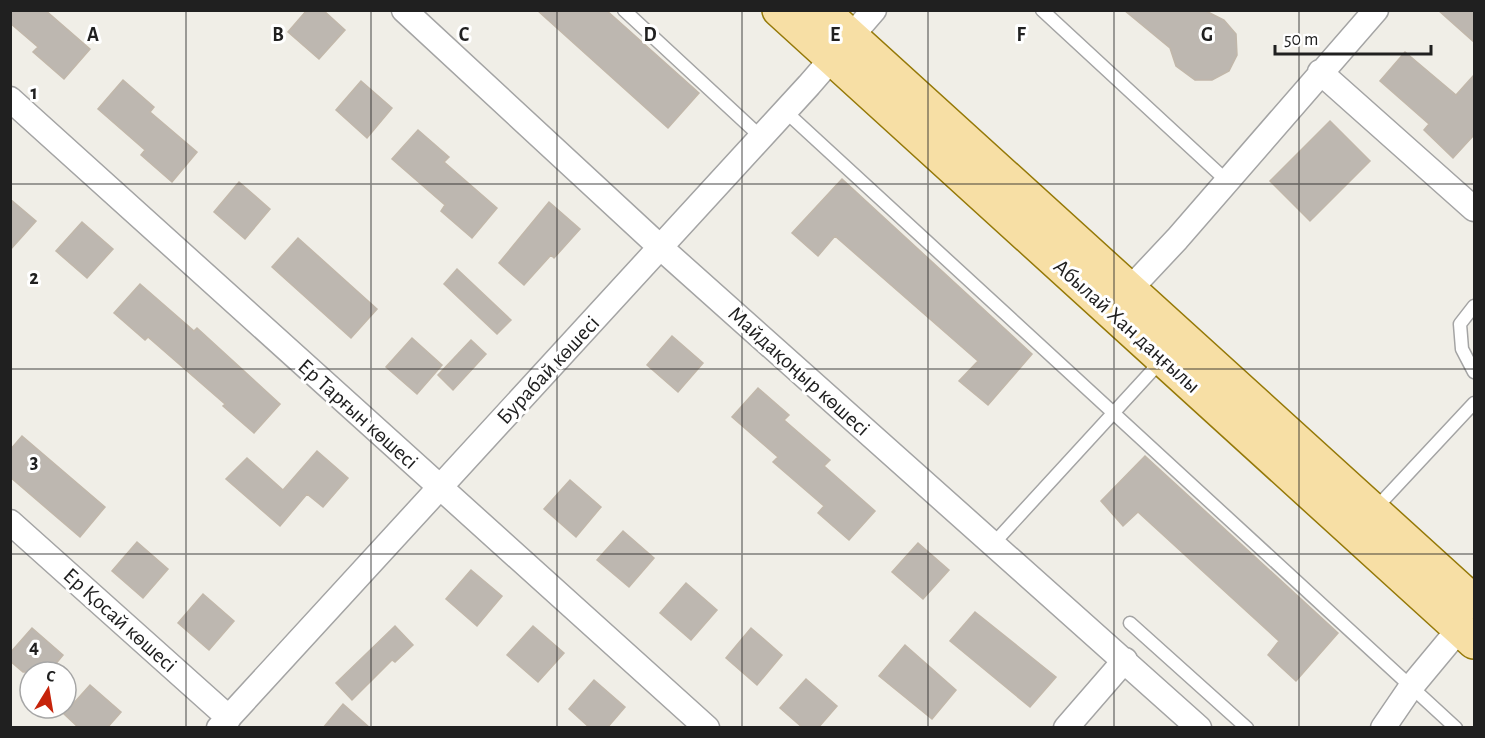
<svg xmlns="http://www.w3.org/2000/svg" width="1485" height="738" font-family="'Alegreya Sans',sans-serif">
  <style>
    .building { fill: #bdb7b0; stroke: #c1b7aa; stroke-width: 1.5 }
    .lines { fill: none; stroke-linecap: round; stroke-linejoin: round }
    .lane-casing { stroke: #a4a4a4; stroke-width: 15 }
    .street-casing { stroke: #a4a4a4; stroke-width: 27 }
    .primary-casing { stroke: #957908; stroke-width: 36 }
    .lane { stroke: #fff; stroke-width: 12 }
    .street { stroke: #fff; stroke-width: 24 }
    .primary { stroke: #f7dfa5; stroke-width: 33 }
    .grid { fill: none; stroke: #202020; stroke-width: 1.5; stroke-opacity: 0.55 }
    .labels { text-anchor: middle; dominant-baseline: central; stroke-width: 6; stroke-linejoin: round; paint-order: stroke }
    .street-label { font-size: 22px; fill: #202020; stroke: #fff }
    .grid-label { font-size: 20px; text-anchor: middle; font-weight: bold; fill: #202020; stroke: #fff; stroke-width: 6; stroke-linejoin: round; paint-order: stroke }
  </style>
  <rect width="100%" height="100%" fill="#f0eee7"/>
  <path class="building" d="M 10,10 L 45,10 L 90,49 L 64,79 L 33,52 L 38,47 L 10,23 Z
    M 307,10 L 323,10 L 345,30 L 319,59 L 288,32 Z
    M 537,10 L 606,10 L 699,93 L 668,128 Z
    M 1124,10 L 1204,10 L 1224,20 L 1236,34 L 1237,55 L 1229,71 L 1212,80 L 1195,80 L 1176,66 L 1170,48 Z
    M 1438,10 L 1474,10 L 1474,42 Z
    M 1405,52 L 1456,95 L 1474,75 L 1474,135 L 1453,158 L 1424,130 L 1429,124 L 1380,81 Z
    M 123,80 L 154,107 L 150,112 L 197,152 L 172,182 L 141,155 L 145,150 L 98,109 Z
    M 361,81 L 392,108 L 367,138 L 336,110 Z
    M 1330,121 L 1370,161 L 1310,221 L 1270,181 Z
    M 418,130 L 449,157 L 444,162 L 497,208 L 472,238 L 441,211 L 445,205 L 392,159 Z
    M 842,179 L 1032,354 L 988,405 L 959,381 L 978,361 L 835,236 L 818,256 L 792,233 Z
    M 239,182 L 270,209 L 245,239 L 214,212 Z
    M 10,199 L 36,221 L 10,250 Z
    M 549,202 L 580,229 L 554,258 L 551,255 L 524,285 L 499,263 Z
    M 82,222 L 113,249 L 87,278 L 56,251 Z
    M 298,238 L 377,309 L 351,338 L 272,267 Z
    M 457,269 L 511,320 L 497,334 L 444,284 Z
    M 140,284 L 194,331 L 197,328 L 280,404 L 254,433 L 223,406 L 225,404 L 148,337 L 145,340 L 114,313 Z
    M 672,336 L 703,363 L 678,392 L 647,365 Z
    M 412,338 L 442,365 L 417,394 L 386,367 Z
    M 471,340 L 486,354 L 453,390 L 438,375 Z
    M 758,388 L 789,415 L 784,420 L 830,460 L 824,466 L 875,511 L 849,540 L 818,513 L 824,506 L 773,462 L 778,457 L 732,417 Z
    M 22,436 L 105,507 L 80,537 L 10,477 L 10,450 Z
    M 317,451 L 348,478 L 323,507 L 307,494 L 280,526 L 226,479 L 247,458 L 283,490 Z
    M 1145,456 L 1338,633 L 1296,681 L 1268,655 L 1279,641 L 1138,512 L 1123,526 L 1101,501 Z
    M 570,480 L 601,507 L 576,537 L 544,509 Z
    M 623,531 L 654,558 L 629,587 L 597,560 Z
    M 137,542 L 168,569 L 143,598 L 112,571 Z
    M 918,543 L 949,570 L 923,599 L 892,572 Z
    M 471,570 L 502,596 L 477,626 L 446,599 Z
    M 686,583 L 717,610 L 691,640 L 660,613 Z
    M 203,594 L 234,621 L 209,650 L 178,623 Z
    M 975,612 L 1056,677 L 1030,707 L 950,641 Z
    M 395,626 L 413,645 L 395,662 L 392,660 L 352,700 L 336,683 Z
    M 533,626 L 564,653 L 538,682 L 507,655 Z
    M 32,628 L 63,655 L 49,672 L 23,672 L 10,661 L 10,653 Z
    M 751,628 L 782,655 L 757,685 L 726,658 Z
    M 905,645 L 956,690 L 932,719 L 879,676 Z
    M 806,679 L 837,706 L 818,728 L 803,728 L 780,708 Z
    M 594,680 L 625,707 L 607,728 L 590,728 L 569,709 Z
    M 90,685 L 121,712 L 107,728 L 79,728 L 64,714 Z
    M 343,704 L 370,728 L 323,728 Z"/>
  <g class="lines">
    <defs>
      <path id="lane" d="M 624,10 L 761,137
        M 1042,10 L 1227,181
        M 785,111 L 1456,728
        M 1474,306 L 1460,324 L 1462,349 L 1474,372
        M 1375,509 L 1474,403
        M 994,543 L 1161,361
        M 1130,623 L 1247,728"/>
      <path id="street" d="M 404,10 L 660,247 L 1199,728
        M 1320,72 L 1474,209
        M 10,99 L 707,728
        M 1130,289 L 1177,239 L 1376,10
        M 10,522 L 229,718
        M 219,728 L 809,85 L 874,10
        M 1066,728 L 1125,660
        M 1383,728 L 1411,687 L 1460,628"/>
      <path id="primary" d="M 779,10 L 1474,642
        M 822,10 L 1474,602"/>
    </defs>
    <use href="#lane" class="lane-casing"/>
    <use href="#street" class="street-casing"/>
    <use href="#primary" class="primary-casing"/>
    <use href="#lane" class="lane"/>
    <use href="#street" class="street"/>
    <use href="#primary" class="primary"/>
  </g>
  <path class="grid" d="M 186,10 L 186,728M 371,10 L 371,728M 557,10 L 557,728M 742,10 L 742,728M 928,10 L 928,728M 1114,10 L 1114,728M 1299,10 L 1299,728M 10,184 L 1474,184M 10,369 L 1474,369M 10,554 L 1474,554"/>
  <g class="labels">
    <g class="street-label">
      <text transform="translate(1127 326) rotate(42)">Абылай Хан даңғылы</text>
      <text transform="translate(548 370) rotate(-47)">Бурабай көшесі</text>
      <text transform="translate(799 371) rotate(42)">Майдақоңыр көшесі</text>
      <text transform="translate(358 414) rotate(42)">Ер Тарғын көшесі</text>
      <text transform="translate(120 620) rotate(42)">Ер Қосай көшесі</text>
    </g>
  </g>
  <g class="grid-label">
    <text x="93" y="41">A</text>
    <text x="278" y="41">B</text>
    <text x="464" y="41">C</text>
    <text x="650" y="41">D</text>
    <text x="835" y="41">E</text>
    <text x="1021" y="41">F</text>
    <text x="1207" y="41">G</text>
    <text x="34" y="99">1</text>
    <text x="34" y="284">2</text>
    <text x="34" y="468">3</text>
    <text x="34" y="653">4</text>
  </g>
  <rect width="1485" height="738" fill="none" stroke="#202020" stroke-width="24"/>
  <g transform="translate(48 690) rotate(11)"><circle r="28" fill="#ffffff" stroke="#a6a6a6" stroke-width="1.5"/>
  <path d="M0-4.5L10 22L0 15L-10 22Z" fill="#c6230a"/>
  <text y="-9" font-size="16" font-weight="bold" text-anchor="middle" fill="#202020">С</text>
  </g>
  <path d="M1275 45v9h156v-9" fill="none" stroke="#202020" stroke-width="3"/>
  <text x="1284" y="45" font-size="18" fill="#202020" stroke="#ffffff" stroke-width="4.5" paint-order="stroke">50 m</text>
</svg>
